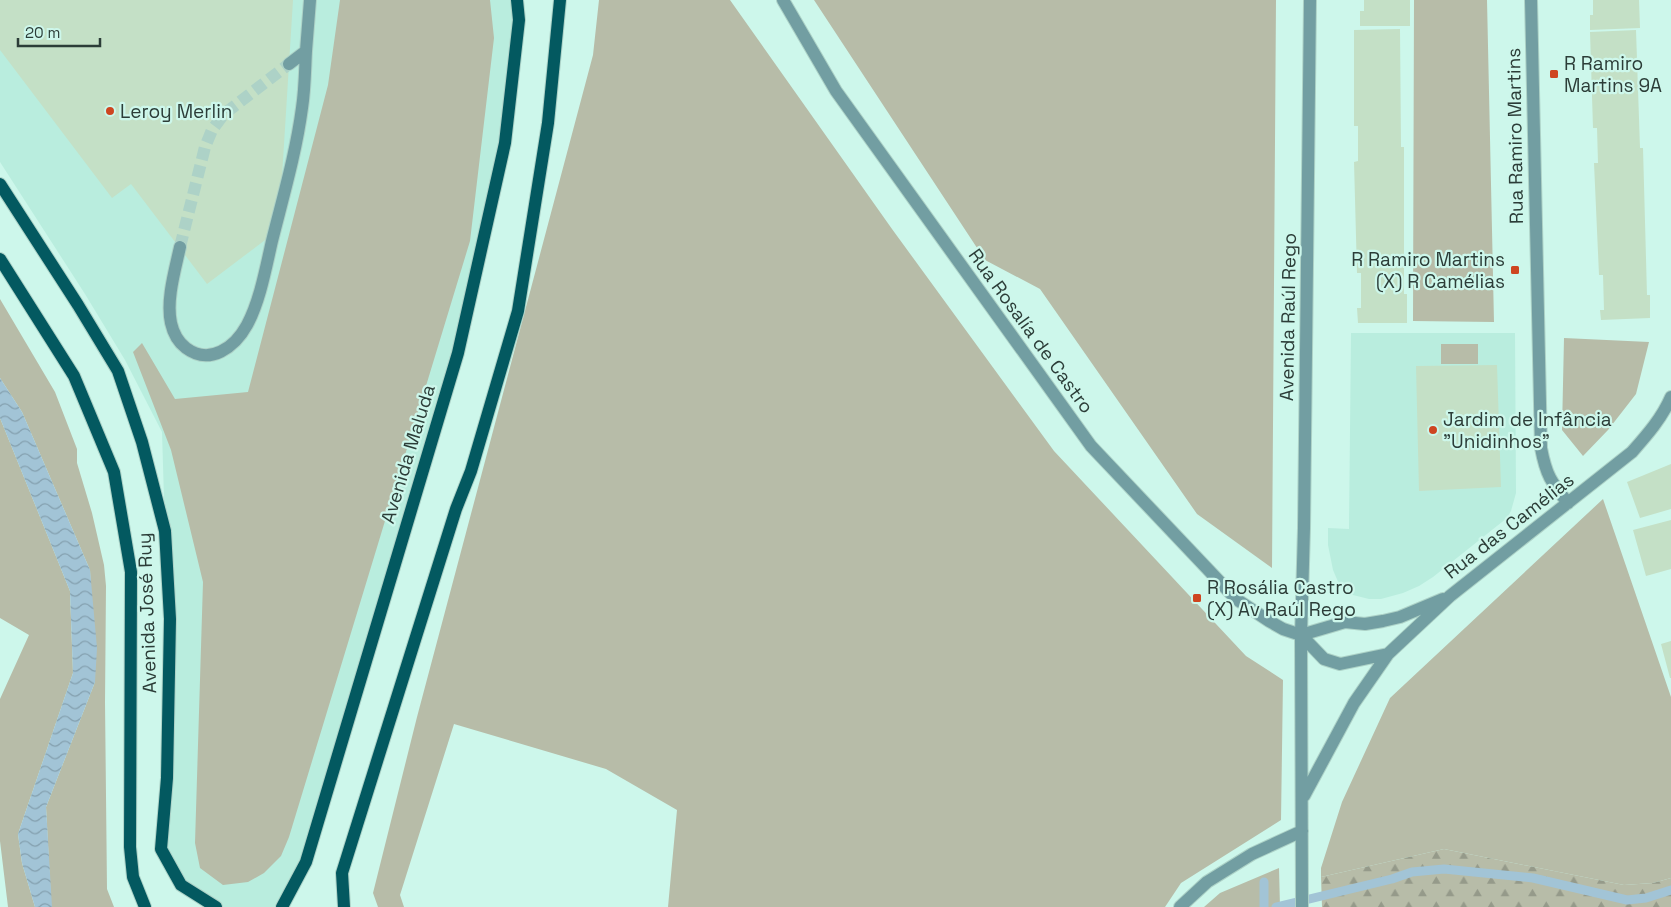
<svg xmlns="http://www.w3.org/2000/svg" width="1671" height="907" font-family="'Space Grotesk',sans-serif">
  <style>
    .built { fill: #b9edde }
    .green { fill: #b7bca8 }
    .forest { fill: url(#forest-firs) }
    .water { fill: url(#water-waves) }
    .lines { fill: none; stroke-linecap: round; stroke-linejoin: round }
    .stream { stroke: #a2c4d6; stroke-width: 9 }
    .building { fill: #c4e0c6 }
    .minor-tunnel { stroke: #add2c7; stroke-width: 12; stroke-dasharray: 12 6; stroke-linecap: butt }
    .minor-casing { stroke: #add2c7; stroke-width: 14 }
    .major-casing { stroke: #add2c7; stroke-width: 14 }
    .minor { stroke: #729ea2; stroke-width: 12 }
    .major { stroke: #035960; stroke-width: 12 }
    .poi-dot { fill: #ce4520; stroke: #cdf7eb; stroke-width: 2 }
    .labels { text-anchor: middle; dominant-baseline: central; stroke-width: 4.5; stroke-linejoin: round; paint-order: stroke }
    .poi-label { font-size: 19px; fill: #2c3d38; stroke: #cdf7eb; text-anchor: start }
    .street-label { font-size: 19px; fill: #2c3d38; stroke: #cdf7eb }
  </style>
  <defs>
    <pattern id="forest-firs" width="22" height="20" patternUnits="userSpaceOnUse" patternTransform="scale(1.25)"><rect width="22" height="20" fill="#b7bca8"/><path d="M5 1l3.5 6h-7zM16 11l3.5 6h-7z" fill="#959a8a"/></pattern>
    <pattern id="water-waves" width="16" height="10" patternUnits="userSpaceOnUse" patternTransform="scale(1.25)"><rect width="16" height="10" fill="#a2c4d6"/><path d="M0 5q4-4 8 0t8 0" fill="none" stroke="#84a0af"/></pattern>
  </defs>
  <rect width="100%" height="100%" fill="#cdf7eb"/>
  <path class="built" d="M 0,0 L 517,0 L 505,143 L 458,353 L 306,862 L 282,907 L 216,907 L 181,885 L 161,849 L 165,531 L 162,432 L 125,360 L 85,294 L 0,162 Z
    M 1351,333 L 1515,333 L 1516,493 L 1511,511 L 1507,518 L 1433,577 L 1419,586 L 1403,593 L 1381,599 L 1369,599 L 1353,595 L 1339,584 L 1333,570 L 1328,545 L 1328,528 L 1349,529 Z"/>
  <path class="green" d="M 340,0 L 490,0 L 494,38 L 470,241 L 289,837 L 281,856 L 264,873 L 248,882 L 223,885 L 200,868 L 195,843 L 203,582 L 171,450 L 133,352 L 142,343 L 175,399 L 248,392 L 328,85 Z
    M 599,0 L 730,0 L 892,229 L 1054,451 L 1246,656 L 1283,680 L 1281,820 L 1181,883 L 1165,907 L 668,907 L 677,810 L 606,769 L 454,724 L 400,895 L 404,907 L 378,907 L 373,893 L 417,717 L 593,55 Z
    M 814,0 L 1276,0 L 1272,568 L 1197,514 L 1040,289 L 985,260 Z
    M 1414,0 L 1487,0 L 1494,322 L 1413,321 Z
    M 0,299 L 55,392 L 77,449 L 77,463 L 92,513 L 104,565 L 106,586 L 105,702 L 107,889 L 114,907 L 46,907 L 51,902 L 46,807 L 95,682 L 90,570 L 22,412 L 0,378 Z
    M 1564,338 L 1649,342 L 1636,394 L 1608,430 L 1583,456 L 1562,430 Z
    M 1441,344 L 1478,344 L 1478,364 L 1441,364 Z
    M 0,418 L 70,591 L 73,673 L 18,834 L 22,863 L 35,907 L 8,907 L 0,841 L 0,699 L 29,635 L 0,618 Z
    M 1603,499 L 1671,697 L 1671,878 L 1653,883 L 1624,885 L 1444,849 L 1321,877 L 1321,868 L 1342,802 L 1390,698 Z
    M 1279,868 L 1280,907 L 1204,907 L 1220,893 Z"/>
  <path class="forest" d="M 1444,849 L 1624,885 L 1653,883 L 1671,878 L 1671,907 L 1322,907 L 1321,877 Z"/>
  <path class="water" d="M 0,378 L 22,412 L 90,570 L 97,648 L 95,682 L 46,807 L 52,907 L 35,907 L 22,863 L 18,834 L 73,673 L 70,591 L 0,418 Z"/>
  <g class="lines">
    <path class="stream" d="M 1264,882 L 1264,907
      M 1276,907 L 1392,879 L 1412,872 L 1444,869 L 1533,878 L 1627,900 L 1646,898 L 1671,890"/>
  </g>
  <path class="building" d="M 0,0 L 293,0 L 280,208 L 273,234 L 207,284 L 131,184 L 112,198 L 0,50 Z
    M 1364,0 L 1410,0 L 1410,26 L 1360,26 L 1360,11 L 1364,11 Z
    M 1593,0 L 1639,0 L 1640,28 L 1590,30 L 1590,15 L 1593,15 Z
    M 1400,29 L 1401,147 L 1404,147 L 1404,294 L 1407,294 L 1407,323 L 1358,323 L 1357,308 L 1361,308 L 1361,273 L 1357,273 L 1354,162 L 1358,161 L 1358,126 L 1354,126 L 1354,30 Z
    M 1636,30 L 1640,148 L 1643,148 L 1647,295 L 1650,295 L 1650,318 L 1601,320 L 1600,310 L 1604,310 L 1603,275 L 1599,275 L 1594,163 L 1598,163 L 1597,128 L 1593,128 L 1590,32 Z
    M 1497,365 L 1501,487 L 1419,491 L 1416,366 Z
    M 1671,464 L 1671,509 L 1640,518 L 1627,482 Z
    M 1671,520 L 1671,569 L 1646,576 L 1633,530 Z
    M 1671,641 L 1671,678 L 1670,678 L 1661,644 Z"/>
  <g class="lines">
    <path class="minor-tunnel" d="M 180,247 L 205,147 L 212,130 L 224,114 L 289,64"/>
    <defs>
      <path id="minor" d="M 783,0 L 836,91 L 1091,446 L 1236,599 L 1269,621 L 1283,629 L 1301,635 L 1324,659 L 1340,664 L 1388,654
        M 1531,0 L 1541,448 C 1546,475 1551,482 1568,503
        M 306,51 L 310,0
        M 180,247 C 175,270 166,300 171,323 C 173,332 178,342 186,348 C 210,366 235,347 247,325 C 260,301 266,267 272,241 C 283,197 296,153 302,108 C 305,89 305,69 306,51 L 289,64
        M 1301,635 L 1345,622 L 1365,624 L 1383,621 L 1400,617 L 1443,599
        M 1304,796 L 1354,703 L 1388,654 L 1450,596 L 1632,452 C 1647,435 1662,418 1671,397
        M 1180,907 L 1207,882 L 1252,854 L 1302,831
        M 1302,907 L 1301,635 L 1304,528 L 1310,0"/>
      <path id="major" d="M 0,184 L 78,305 L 118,371 L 142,442 L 165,531 L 170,619 L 167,778 L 161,849 L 181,885 L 216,907
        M 0,259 L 74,376 L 114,472 L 131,572 L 130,847 L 133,877 L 145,907
        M 282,907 L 306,862 L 458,353 L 505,143 L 519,20 L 517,0
        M 344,907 L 342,873 L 456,509 L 471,471 L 518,311 L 548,123 L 560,0"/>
    </defs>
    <use href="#minor" class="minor-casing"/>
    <use href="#major" class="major-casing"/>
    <use href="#minor" class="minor"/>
    <use href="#major" class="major"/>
  </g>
  <g class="poi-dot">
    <rect x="1549" y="69" width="10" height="10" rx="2.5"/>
    <circle cx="110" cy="111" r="5"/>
    <rect x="1510" y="265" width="10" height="10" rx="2.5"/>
    <circle cx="1433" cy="430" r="5"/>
    <rect x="1192" y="593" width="10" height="10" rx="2.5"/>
  </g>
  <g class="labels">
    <g class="poi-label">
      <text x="1564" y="63">R Ramiro<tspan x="1564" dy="22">Martins 9A</tspan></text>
      <text x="120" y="111">Leroy Merlin</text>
      <text x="1505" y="259" text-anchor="end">R Ramiro Martins<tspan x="1505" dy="22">(X) R Camélias</tspan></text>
      <text x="1443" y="419">Jardim de Infância<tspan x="1443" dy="22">"Unidinhos"</tspan></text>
      <text x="1207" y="587">R Rosália Castro<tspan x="1207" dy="22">(X) Av Raúl Rego</tspan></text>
    </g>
    <g class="street-label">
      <text transform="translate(1515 136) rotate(-91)">Rua Ramiro Martins</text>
      <text transform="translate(1288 317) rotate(-89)">Avenida Raúl Rego</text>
      <text transform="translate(1031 331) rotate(54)">Rua Rosalía de Castro</text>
      <text transform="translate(408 454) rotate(-73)">Avenida Maluda</text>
      <text transform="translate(1509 526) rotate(-38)">Rua das Camélias</text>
      <text transform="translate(147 613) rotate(-92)">Avenida José Ruy</text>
    </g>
  </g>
  <path d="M18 38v8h82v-8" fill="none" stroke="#2c3d38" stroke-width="2.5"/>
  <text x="25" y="38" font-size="15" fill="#2c3d38" stroke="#cdf7eb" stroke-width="4" paint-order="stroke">20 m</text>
</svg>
